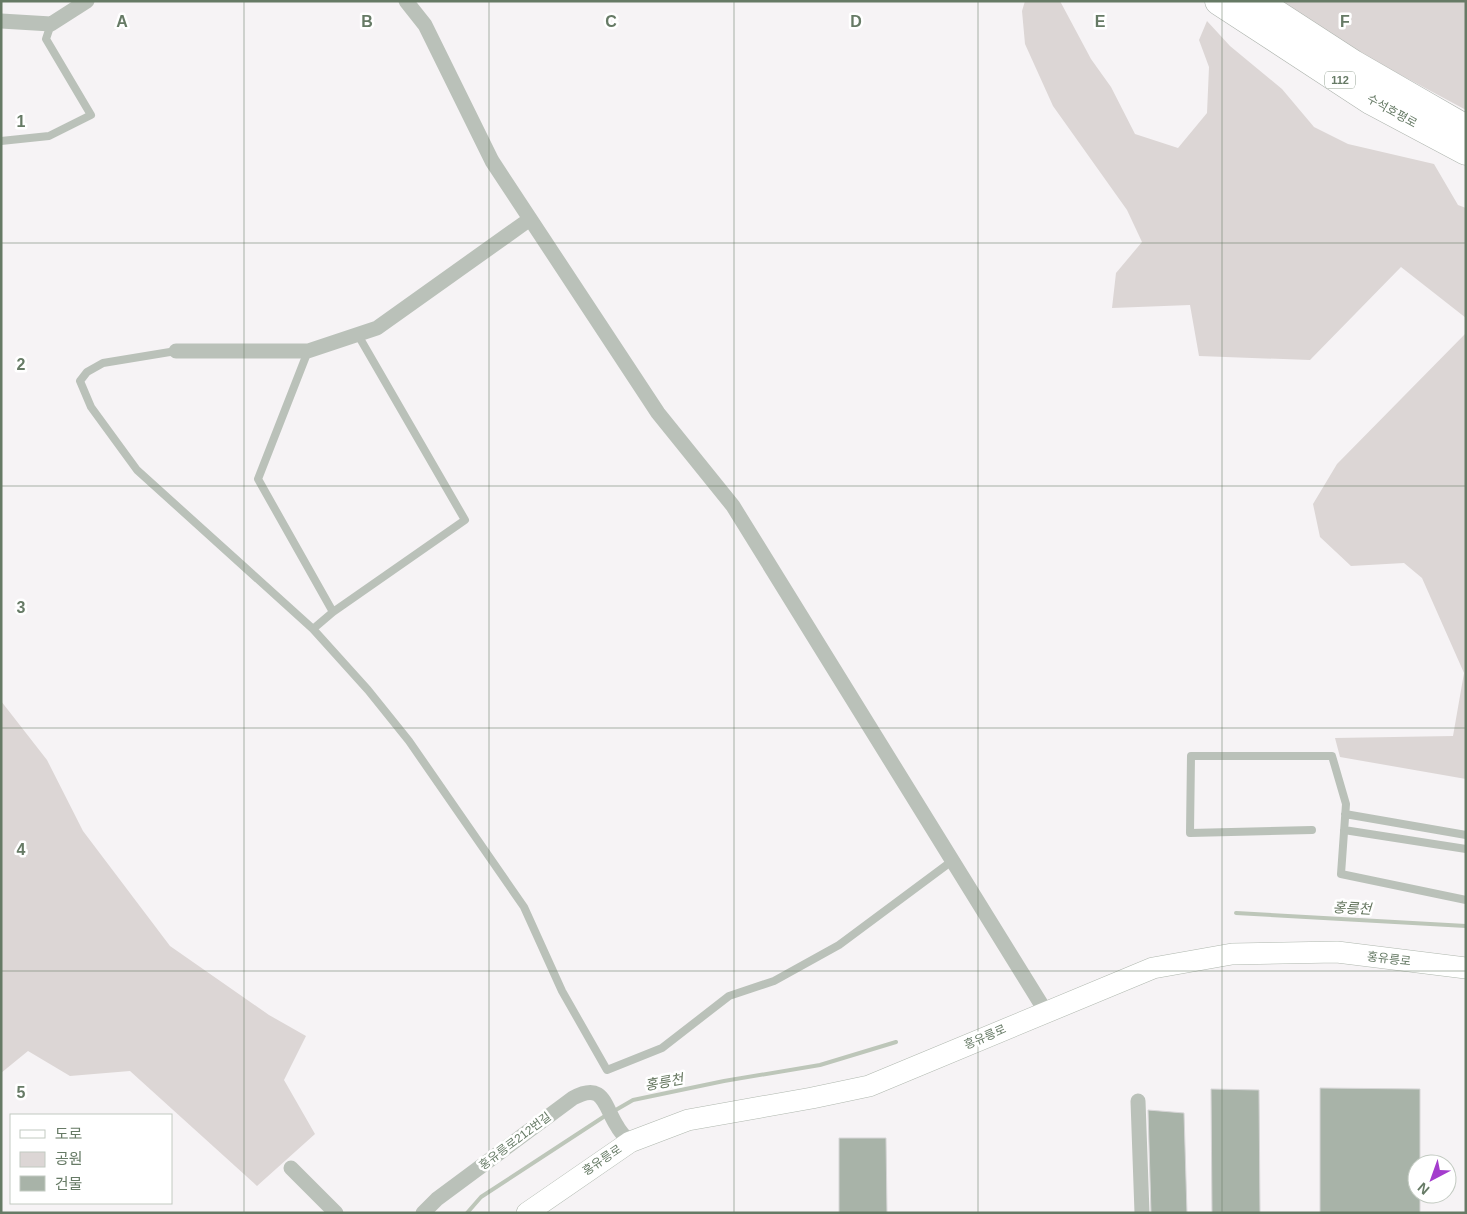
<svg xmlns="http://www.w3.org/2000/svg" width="1467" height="1214" font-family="Arial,'Noto Sans KR',sans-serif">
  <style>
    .green { fill: #dcd6d5 }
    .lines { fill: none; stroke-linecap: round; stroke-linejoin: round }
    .stream { stroke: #bdc6b9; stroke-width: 4 }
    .building { fill: #a8b3a8; stroke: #d7d6d7 }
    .secondary-casing { stroke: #afb7ae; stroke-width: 22 }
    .highway-casing { stroke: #aeb4ae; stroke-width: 29 }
    .lane { stroke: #bac1b9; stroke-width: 8 }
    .street { stroke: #bac1b9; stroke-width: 15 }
    .secondary { stroke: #fff; stroke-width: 21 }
    .highway { stroke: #fff; stroke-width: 28 }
    .grid { fill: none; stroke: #667a65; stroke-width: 1; stroke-opacity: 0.55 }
    .labels { text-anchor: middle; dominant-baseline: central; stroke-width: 5; stroke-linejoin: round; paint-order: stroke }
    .shield { fill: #fff; stroke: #94a293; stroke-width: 1 }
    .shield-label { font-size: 11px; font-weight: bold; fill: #667a65 }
    .street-label { font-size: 12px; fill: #667a65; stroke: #fff }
    .water-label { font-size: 14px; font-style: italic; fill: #65765f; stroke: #fff }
    .grid-label { font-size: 16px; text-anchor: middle; font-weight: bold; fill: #667a65; stroke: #fff; stroke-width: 5; stroke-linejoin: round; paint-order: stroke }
  </style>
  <rect width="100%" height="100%" fill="#f6f3f5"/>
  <path class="green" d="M 1025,1 L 1060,1 L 1091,59 L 1111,87 L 1135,134 L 1178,148 L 1207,113 L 1209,67 L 1199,40 L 1207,21 L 1230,46 L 1282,89 L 1314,127 L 1348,144 L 1434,164 L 1458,205 L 1466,208 L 1466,318 L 1401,267 L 1310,360 L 1199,356 L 1190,305 L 1112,308 L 1116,273 L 1142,242 L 1127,210 L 1053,106 L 1025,44 L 1022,11 Z
    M 1279,1 L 1466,1 L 1466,110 L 1334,39 Z
    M 1466,333 L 1466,779 L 1340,757 L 1335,738 L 1453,736 L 1464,673 L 1422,578 L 1404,563 L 1351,566 L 1320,537 L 1313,504 L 1337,464 Z
    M 1,701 L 47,760 L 83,831 L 170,946 L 269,1015 L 306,1036 L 284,1080 L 315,1134 L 257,1186 L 130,1071 L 70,1076 L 28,1051 L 1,1073 Z"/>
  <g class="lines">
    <path class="stream" d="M 1236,913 L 1466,926
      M 614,1111 L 633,1100 L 724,1081 L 820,1065 L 896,1042
      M 467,1213 L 481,1197 L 608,1114"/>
  </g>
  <path class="building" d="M 1320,1088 L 1420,1089 L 1420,1164 L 1417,1164 L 1417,1194 L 1420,1194 L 1420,1213 L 1320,1213 Z
    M 1211,1089 L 1259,1090 L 1260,1213 L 1212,1213 Z
    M 1148,1110 L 1184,1113 L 1187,1213 L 1151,1213 Z
    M 839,1138 L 886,1138 L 887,1213 L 839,1213 Z"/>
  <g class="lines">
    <defs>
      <path id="secondary" d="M 527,1213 L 630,1142 L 688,1120 L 812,1098 L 869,1086 L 1153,968 L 1232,954 L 1337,952 L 1466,968"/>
      <path id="highway" d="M 1219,1 L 1372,101 L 1466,151
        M 1256,1 L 1353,64 L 1466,129"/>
    </defs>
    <use href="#secondary" class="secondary-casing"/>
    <use href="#highway" class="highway-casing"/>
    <path class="lane" d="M 1,141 L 49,136 L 91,115 L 46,39 L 51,24
      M 176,351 L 103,363 L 87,372 L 80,381 L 91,407 L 137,470 L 313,629 L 368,690 L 409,741 L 524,907 L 562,991 L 607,1070 L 662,1048 L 729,996 L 774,981 L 839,945 L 952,861
      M 308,351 L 258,479 L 333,612 L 465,520 L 358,335
      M 313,629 L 333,612
      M 1345,814 L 1466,835
      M 1312,830 L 1190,833 L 1191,756 L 1332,756 L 1346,804 L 1341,874 L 1466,900
      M 1344,830 L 1466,849"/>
    <path class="street" d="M 406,1 L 425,25 L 492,161 L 658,413 L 733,506 L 1046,1012
      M 1,21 L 51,24 L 87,1
      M 176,351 L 308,351 L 377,328 L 530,219
      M 1138,1101 L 1142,1213
      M 291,1168 L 336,1213
      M 423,1213 L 437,1199 L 573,1098 C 604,1081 604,1106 617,1126 C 620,1132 625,1137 630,1142"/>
    <use href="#secondary" class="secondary"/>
    <use href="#highway" class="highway"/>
  </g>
  <path class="grid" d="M 244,1 L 244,1213M 489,1 L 489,1213M 734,1 L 734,1213M 978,1 L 978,1213M 1222,1 L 1222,1213M 1,243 L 1466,243M 1,486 L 1466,486M 1,728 L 1466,728M 1,971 L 1466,971"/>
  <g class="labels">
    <rect class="shield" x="1325" y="71.5" width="30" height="17" rx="4"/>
    <g class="shield-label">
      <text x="1340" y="80">112</text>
    </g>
    <g class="street-label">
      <text transform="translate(1392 111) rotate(29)">수석호평로</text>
      <text transform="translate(1389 959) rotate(7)">홍유릉로</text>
      <text transform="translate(985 1037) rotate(-23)">홍유릉로</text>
      <text transform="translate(515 1141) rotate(-37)">홍유릉로212번길</text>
      <text transform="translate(602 1160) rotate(-34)">홍유릉로</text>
    </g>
    <g class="water-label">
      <text transform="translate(1352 908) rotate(3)">홍릉천</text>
      <text transform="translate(664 1082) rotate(-10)">홍릉천</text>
    </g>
  </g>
  <g class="grid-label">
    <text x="122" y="27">A</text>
    <text x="367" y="27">B</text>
    <text x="611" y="27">C</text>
    <text x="856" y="27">D</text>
    <text x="1100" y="27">E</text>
    <text x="1345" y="27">F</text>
    <text x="21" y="127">1</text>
    <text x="21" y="370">2</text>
    <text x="21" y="613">3</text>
    <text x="21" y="855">4</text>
    <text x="21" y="1098">5</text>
  </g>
  <rect width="1467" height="1214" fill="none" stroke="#667a65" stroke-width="5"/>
  <rect x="10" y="1114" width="162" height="90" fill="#ffffff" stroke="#c2cac1"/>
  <rect x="20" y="1130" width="25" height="8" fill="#ffffff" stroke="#c2cac1"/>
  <text x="55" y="1139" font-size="15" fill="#667a65">도로</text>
  <rect x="20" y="1152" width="25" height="15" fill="#dcd6d5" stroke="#c2cac1"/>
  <text x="55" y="1164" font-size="15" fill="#667a65">공원</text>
  <rect x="20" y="1176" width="25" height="15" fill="#a8b3a8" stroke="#c2cac1"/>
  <text x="55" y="1189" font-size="15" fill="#667a65">건물</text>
  <g transform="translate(1432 1179) rotate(221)"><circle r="24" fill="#ffffff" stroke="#c2cac1"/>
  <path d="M0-4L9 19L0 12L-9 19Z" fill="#a43ccd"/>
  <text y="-8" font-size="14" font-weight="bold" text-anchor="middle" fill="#667a65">N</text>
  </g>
</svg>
